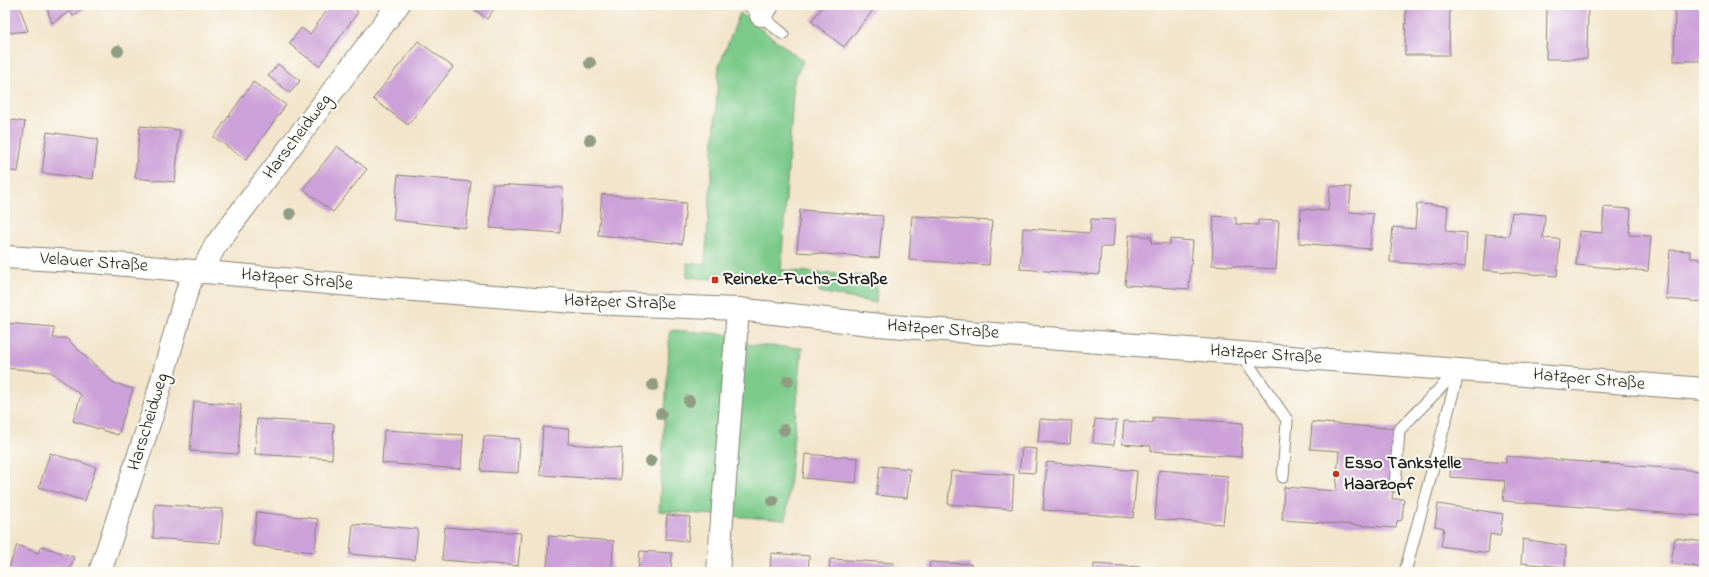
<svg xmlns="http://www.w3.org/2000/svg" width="1709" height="577" font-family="'Indie Flower',sans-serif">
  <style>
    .green { fill: #7bca8a; stroke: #4c7353 }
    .building { fill: #cca0d8 }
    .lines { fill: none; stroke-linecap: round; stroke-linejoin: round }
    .service-casing { stroke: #878074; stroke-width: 13 }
    .minor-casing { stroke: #878074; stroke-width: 24 }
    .secondary-casing { stroke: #878074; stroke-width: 24 }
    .service { stroke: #fff; stroke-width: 11 }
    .minor { stroke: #fff; stroke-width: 22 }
    .secondary { stroke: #fff; stroke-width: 22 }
    .tree { fill: #919d83 }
    .poi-dot { fill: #c8321e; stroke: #fdfcf7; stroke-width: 1.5 }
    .labels { text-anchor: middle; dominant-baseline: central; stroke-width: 4; stroke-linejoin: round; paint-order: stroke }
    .street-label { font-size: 18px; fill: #1c1c1c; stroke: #fdfcf7 }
    .poi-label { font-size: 18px; font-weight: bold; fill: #1c1c1c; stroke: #fdfcf7; text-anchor: start }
  </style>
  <rect width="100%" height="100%" fill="#fdfcf7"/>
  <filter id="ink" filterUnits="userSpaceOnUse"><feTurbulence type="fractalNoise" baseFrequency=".025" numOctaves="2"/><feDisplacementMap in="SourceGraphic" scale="8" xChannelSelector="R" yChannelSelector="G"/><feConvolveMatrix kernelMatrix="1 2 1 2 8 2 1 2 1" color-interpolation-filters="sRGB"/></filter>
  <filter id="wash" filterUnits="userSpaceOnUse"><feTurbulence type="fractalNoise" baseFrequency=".012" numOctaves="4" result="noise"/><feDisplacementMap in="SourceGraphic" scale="16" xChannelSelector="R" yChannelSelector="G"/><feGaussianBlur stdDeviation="0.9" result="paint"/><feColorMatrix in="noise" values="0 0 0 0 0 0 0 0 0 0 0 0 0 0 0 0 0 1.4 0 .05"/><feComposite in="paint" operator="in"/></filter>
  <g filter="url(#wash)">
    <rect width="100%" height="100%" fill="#f2e5cb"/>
    <path class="green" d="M 740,13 L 803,61 L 794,80 L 781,270 L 877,277 L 876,303 L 819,292 L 819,285 L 784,278 L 713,274 L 712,279 L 687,277 L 687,263 L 705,264 L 719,66 Z
      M 670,330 L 725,334 L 751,345 L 802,348 L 786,520 L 659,511 Z"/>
    <g id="blocks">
      <path class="building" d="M 5,5 L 19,5 L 28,31 L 8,33 L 8,35 L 5,35 Z
        M 46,5 L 83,5 L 85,8 L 73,16 L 70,11 L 52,23 Z
        M 318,5 L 349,5 L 358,12 L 319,66 L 289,44 L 301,28 L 310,34 L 326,12 Z
        M 469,5 L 497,5 L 487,19 Z
        M 824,5 L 877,5 L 844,47 L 811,21 Z
        M 1406,5 L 1450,5 L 1449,55 L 1405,55 Z
        M 1547,5 L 1588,5 L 1587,59 L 1546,59 Z
        M 1675,5 L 1704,5 L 1704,61 L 1674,61 Z
        M 418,41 L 453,67 L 408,125 L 373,99 Z
        M 278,64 L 300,81 L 290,93 L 268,76 Z
        M 253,82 L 286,105 L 246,160 L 214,137 Z
        M 5,119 L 25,122 L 18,172 L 5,170 Z
        M 140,126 L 180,130 L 175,182 L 135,178 Z
        M 47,132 L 98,139 L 93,179 L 42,173 Z
        M 337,146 L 367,169 L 333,212 L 303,189 Z
        M 398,175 L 471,182 L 466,228 L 393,220 Z
        M 493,184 L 563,188 L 560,233 L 490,228 Z
        M 1330,186 L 1351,187 L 1349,212 L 1373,214 L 1370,249 L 1299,243 L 1301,209 L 1328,211 Z
        M 602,194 L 686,203 L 682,244 L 598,235 Z
        M 1417,204 L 1448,206 L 1446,231 L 1467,233 L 1465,267 L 1390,262 L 1393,227 L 1415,229 Z
        M 1604,207 L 1631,209 L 1629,235 L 1651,236 L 1648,271 L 1576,265 L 1579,231 L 1602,233 Z
        M 800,210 L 883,216 L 879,258 L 797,252 Z
        M 1512,212 L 1545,215 L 1543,238 L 1560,239 L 1557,276 L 1483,270 L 1486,234 L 1509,236 Z
        M 912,216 L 992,221 L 989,265 L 909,260 Z
        M 1214,216 L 1236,218 L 1236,224 L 1258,225 L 1258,220 L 1279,221 L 1276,269 L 1212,265 Z
        M 1091,219 L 1115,220 L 1113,247 L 1101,247 L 1099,275 L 1020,269 L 1023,228 L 1090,233 Z
        M 1129,235 L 1152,237 L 1151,243 L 1170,244 L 1170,239 L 1193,241 L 1189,289 L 1125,285 Z
        M 1670,250 L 1690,251 L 1690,258 L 1704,259 L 1704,302 L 1666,299 Z
        M 5,323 L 54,327 L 53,338 L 66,338 L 114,383 L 133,389 L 118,435 L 73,421 L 81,395 L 51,372 L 5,368 Z
        M 194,401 L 241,405 L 238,454 L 190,451 Z
        M 1153,417 L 1243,423 L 1241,457 L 1151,451 L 1151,446 L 1122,444 L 1124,421 L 1153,423 Z
        M 257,419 L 334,424 L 332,459 L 255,454 Z
        M 1040,419 L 1072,421 L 1070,444 L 1038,442 Z
        M 1095,419 L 1117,421 L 1114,445 L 1093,443 Z
        M 1312,422 L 1398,429 L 1392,499 L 1404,499 L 1402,520 L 1397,521 L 1396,528 L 1282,520 L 1284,487 L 1336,491 L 1339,451 L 1310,449 Z
        M 543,427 L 569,429 L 568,444 L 622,448 L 620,480 L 540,475 Z
        M 384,430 L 463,435 L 461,469 L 382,463 Z
        M 484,436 L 520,439 L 518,473 L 481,471 Z
        M 1022,448 L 1037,449 L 1035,473 L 1019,472 Z
        M 50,453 L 96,467 L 85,501 L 39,487 Z
        M 805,454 L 858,458 L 856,483 L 803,478 Z
        M 1506,456 L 1704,471 L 1704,516 L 1503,501 L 1505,481 L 1450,477 L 1451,459 L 1506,463 Z
        M 1047,462 L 1137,471 L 1133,518 L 1043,510 Z
        M 880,466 L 910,469 L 907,498 L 876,495 Z
        M 1159,470 L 1228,476 L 1223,524 L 1155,519 Z
        M 951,471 L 1014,475 L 1012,509 L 948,504 Z
        M 155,504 L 223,509 L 220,543 L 153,538 Z
        M 1438,504 L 1503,514 L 1500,536 L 1490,534 L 1488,553 L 1441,546 L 1444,528 L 1435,526 Z
        M 257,512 L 318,519 L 315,552 L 253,546 Z
        M 667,515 L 690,517 L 688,541 L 665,539 Z
        M 353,524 L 418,529 L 415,560 L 350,554 Z
        M 445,527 L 521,533 L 518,566 L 442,560 Z
        M 549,536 L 614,541 L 611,572 L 547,568 Z
        M 1675,538 L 1704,542 L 1704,568 L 1671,563 Z
        M 1523,539 L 1566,546 L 1565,567 L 1521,563 Z
        M 17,545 L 38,553 L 41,546 L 74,557 L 69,572 L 13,572 L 8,570 Z
        M 640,551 L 672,553 L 671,572 L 638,572 Z
        M 771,553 L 809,556 L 808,572 L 770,572 Z
        M 830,559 L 894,563 L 894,572 L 829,572 Z
        M 930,562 L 971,564 L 971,572 L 929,572 Z
        M 1094,564 L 1139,567 L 1138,572 L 1094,572 Z"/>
    </g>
  </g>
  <g filter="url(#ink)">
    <use href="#blocks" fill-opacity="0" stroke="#878074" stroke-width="1"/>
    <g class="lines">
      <defs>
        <path id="service" d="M 748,5 L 783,34
          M 1241,354 L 1287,420 L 1283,477
          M 1395,486 L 1399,430 L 1458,370
          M 1405,572 L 1459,370"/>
        <path id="minor" d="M 761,15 L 768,5
          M 202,272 L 215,246 L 398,5
          M 100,572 L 153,412 L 185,297 L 194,272
          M 718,572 L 738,309"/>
        <path id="secondary" d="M 5,257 L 93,262 L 373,287 L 589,303 L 738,309 L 879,325 L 1704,389"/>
      </defs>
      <use href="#service" class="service-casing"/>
      <use href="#minor" class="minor-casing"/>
      <use href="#secondary" class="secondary-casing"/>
      <use href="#service" class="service"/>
      <use href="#minor" class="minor"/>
      <use href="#secondary" class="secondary"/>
    </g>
    <g class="tree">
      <circle cx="118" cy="51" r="6"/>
      <circle cx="590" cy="63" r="6"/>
      <circle cx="590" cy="140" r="6"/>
      <circle cx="290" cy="214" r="6"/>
      <circle cx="788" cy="381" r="6"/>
      <circle cx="653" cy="385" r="6"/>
      <circle cx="689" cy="401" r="6"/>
      <circle cx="661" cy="414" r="6"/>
      <circle cx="784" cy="430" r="6"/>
      <circle cx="651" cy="461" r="6"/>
      <circle cx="773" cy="501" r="6"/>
    </g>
  </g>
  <g class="poi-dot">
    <rect x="711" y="276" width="8" height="8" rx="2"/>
    <circle cx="1336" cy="474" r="4"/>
  </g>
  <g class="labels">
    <g class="street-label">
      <text transform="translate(298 137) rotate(-53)">Harscheidweg</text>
      <text transform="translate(94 263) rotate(4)">Velauer Straße</text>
      <text transform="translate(297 280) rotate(5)">Hatzper Straße</text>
      <text transform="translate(620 303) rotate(2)">Hatzper Straße</text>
      <text transform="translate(943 330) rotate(4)">Hatzper Straße</text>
      <text transform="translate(1266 355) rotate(4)">Hatzper Straße</text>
      <text transform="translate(1589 380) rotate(5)">Hatzper Straße</text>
      <text transform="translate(149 422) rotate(-73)">Harscheidweg</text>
    </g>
    <g class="poi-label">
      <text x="723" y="280">Reineke-Fuchs-Straße</text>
      <text x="1344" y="464">Esso Tankstelle<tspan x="1344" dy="21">Haarzopf</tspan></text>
    </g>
  </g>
  <rect width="1709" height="577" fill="none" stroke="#fdfcf7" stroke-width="20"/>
</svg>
